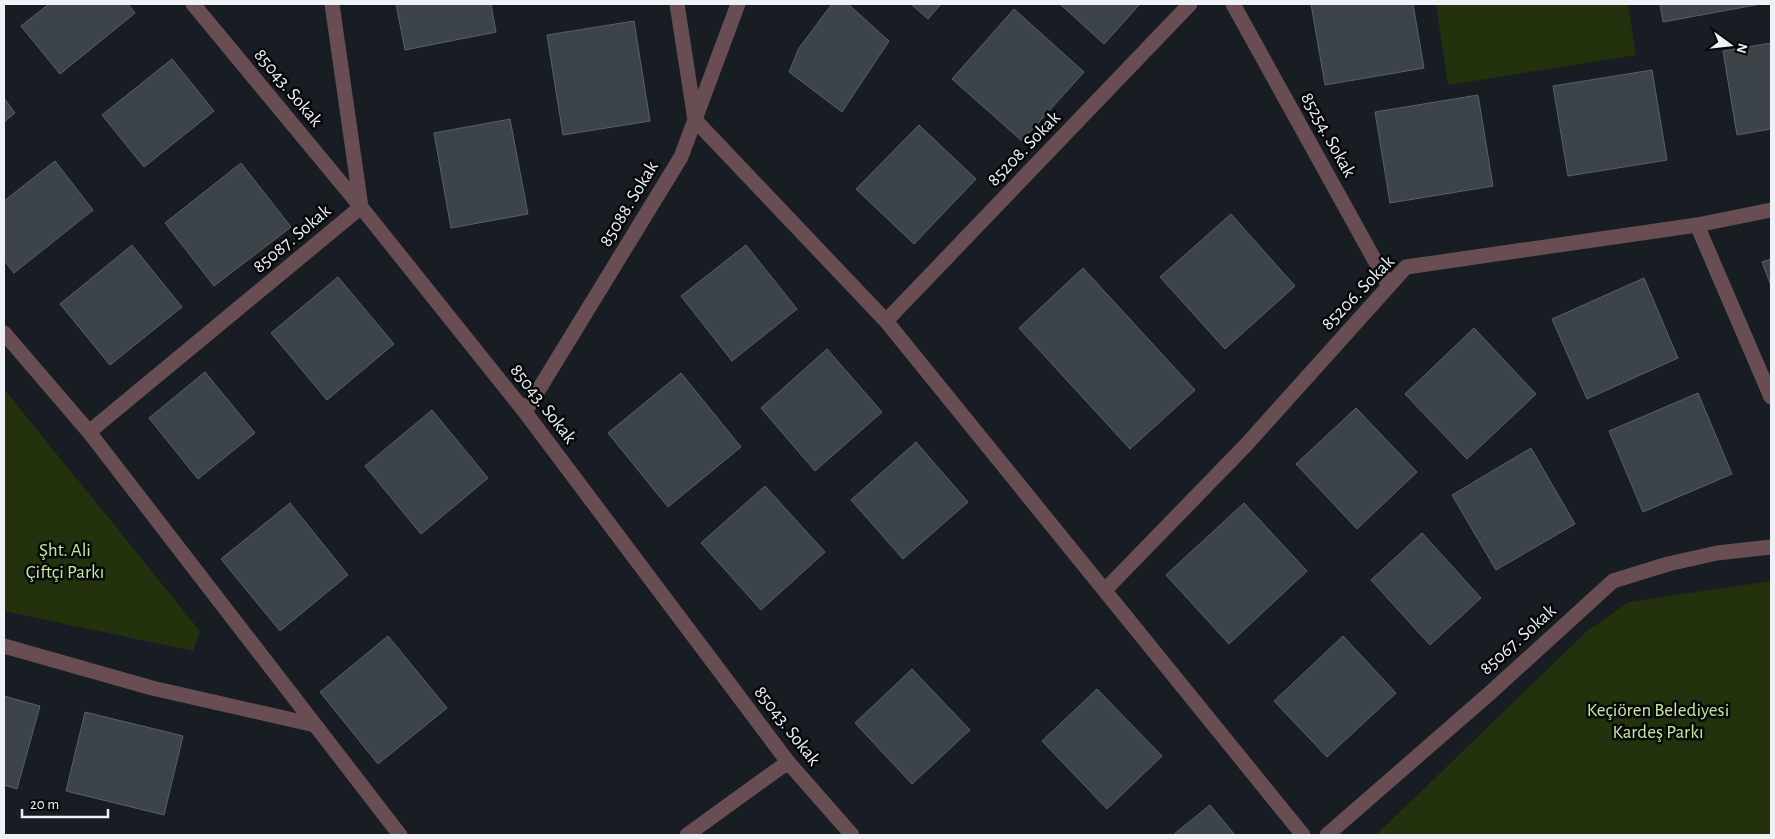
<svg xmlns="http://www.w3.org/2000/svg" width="1775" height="839" font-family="'Alegreya Sans',sans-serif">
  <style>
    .green { fill: #23320d }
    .building { fill: #3c4349; stroke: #596066 }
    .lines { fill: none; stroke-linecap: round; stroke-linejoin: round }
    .minor { stroke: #684e52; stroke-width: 15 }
    .labels { text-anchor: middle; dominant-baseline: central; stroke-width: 5; stroke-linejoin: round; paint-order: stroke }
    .street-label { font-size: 19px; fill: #eef2f6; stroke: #050709 }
    .park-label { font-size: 19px; fill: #c6ea9b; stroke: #050709 }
  </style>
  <rect width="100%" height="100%" fill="#171d22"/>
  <path class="green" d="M 1436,4 L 1628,4 L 1636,55 L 1448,85 Z
    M 4,389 L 200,631 L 193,651 L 4,611 Z
    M 1771,581 L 1771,835 L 1376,835 L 1587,631 L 1629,602 Z"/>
  <path class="building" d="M 49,4 L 128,4 L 135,13 L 60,74 L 21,26 Z
    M 396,4 L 491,4 L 496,32 L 405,50 Z
    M 832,4 L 848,4 L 889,41 L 842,112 L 789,72 L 799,48 Z
    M 911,4 L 941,4 L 928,19 Z
    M 1060,4 L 1140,4 L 1104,44 Z
    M 1311,4 L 1413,4 L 1424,68 L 1325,85 Z
    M 1660,4 L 1761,4 L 1663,22 Z
    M 1014,9 L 1084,72 L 1022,141 L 952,79 Z
    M 634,21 L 650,121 L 563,135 L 547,35 Z
    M 1771,43 L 1771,129 L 1737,135 L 1723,51 Z
    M 172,59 L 214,111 L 144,167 L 102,115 Z
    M 1652,70 L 1667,160 L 1568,176 L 1553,86 Z
    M 1478,95 L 1493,186 L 1390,203 L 1375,112 Z
    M 4,98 L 15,113 L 4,122 Z
    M 510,119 L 528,214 L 451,228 L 434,133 Z
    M 919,125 L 976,179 L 914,244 L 856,189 Z
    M 55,161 L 93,210 L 14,273 L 4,260 L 4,201 Z
    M 241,163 L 291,227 L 214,286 L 165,223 Z
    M 1231,214 L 1295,286 L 1225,349 L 1160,277 Z
    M 132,245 L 182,307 L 110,365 L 60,304 Z
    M 746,245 L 797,309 L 732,361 L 681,296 Z
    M 1771,259 L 1771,286 L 1762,262 Z
    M 1083,268 L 1195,390 L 1130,449 L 1019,328 Z
    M 338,277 L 394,344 L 327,400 L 271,333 Z
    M 1644,278 L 1678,358 L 1587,399 L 1552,319 Z
    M 1474,328 L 1536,394 L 1467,459 L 1405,394 Z
    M 827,349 L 882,412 L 815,471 L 761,408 Z
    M 205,372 L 255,433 L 198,479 L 149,418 Z
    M 681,373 L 741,447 L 668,507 L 608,433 Z
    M 1698,393 L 1732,474 L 1643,512 L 1609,431 Z
    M 1356,408 L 1417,472 L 1357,529 L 1296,464 Z
    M 432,410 L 488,478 L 421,534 L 365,466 Z
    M 916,442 L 968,502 L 903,559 L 851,500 Z
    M 1531,448 L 1575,524 L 1496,570 L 1452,495 Z
    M 765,486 L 825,552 L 761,610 L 701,543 Z
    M 290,503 L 348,575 L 280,631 L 221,559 Z
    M 1244,503 L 1307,571 L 1229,644 L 1166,575 Z
    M 1422,533 L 1481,598 L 1430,645 L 1371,580 Z
    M 388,636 L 447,708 L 378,764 L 320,692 Z
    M 1343,636 L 1396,693 L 1327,757 L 1274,701 Z
    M 912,669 L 970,730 L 912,784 L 855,723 Z
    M 1097,689 L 1162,756 L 1107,809 L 1042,741 Z
    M 4,696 L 40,706 L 17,789 L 4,785 Z
    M 85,712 L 183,736 L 164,815 L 66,791 Z
    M 1210,805 L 1235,835 L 1173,835 Z"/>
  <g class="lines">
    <path class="minor" d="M 193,4 L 361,207 L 525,412 L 788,762 L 852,835
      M 677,4 L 695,120 L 886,321 L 1303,835
      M 1233,4 L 1389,286
      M 1697,225 L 1771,397
      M 886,321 L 1190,4
      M 4,333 L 89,432 L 400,835
      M 525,412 L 681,157 L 738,4
      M 89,432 L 361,207 L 332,4
      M 1105,590 L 1246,445 L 1406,267 L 1697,225 L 1771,210
      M 4,646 L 152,688 L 315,725
      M 687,835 L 788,762
      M 1327,835 L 1490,693 L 1613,581 L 1668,564 L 1717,553 L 1771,547"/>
  </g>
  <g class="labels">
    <g class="street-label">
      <text transform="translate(288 88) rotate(50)">85043. Sokak</text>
      <text transform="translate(1328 135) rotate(61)">85254. Sokak</text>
      <text transform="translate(1024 149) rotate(-46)">85208. Sokak</text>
      <text transform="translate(629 204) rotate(-59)">85088. Sokak</text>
      <text transform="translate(292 239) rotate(-40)">85087. Sokak</text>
      <text transform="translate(1358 293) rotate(-46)">85206. Sokak</text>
      <text transform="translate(543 404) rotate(52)">85043. Sokak</text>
      <text transform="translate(1518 640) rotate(-42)">85067. Sokak</text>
      <text transform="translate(787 726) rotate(52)">85043. Sokak</text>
    </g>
    <g class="park-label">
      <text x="65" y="550">Şht. Ali<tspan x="65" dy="22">Çiftçi Parkı</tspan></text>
      <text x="1658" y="710">Keçiören Belediyesi<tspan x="1658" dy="22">Kardeş Parkı</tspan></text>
    </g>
  </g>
  <rect width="1775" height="839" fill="none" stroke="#eef2f6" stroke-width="10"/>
  <g transform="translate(1730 45) rotate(105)" stroke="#050709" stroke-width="4" paint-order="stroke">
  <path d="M0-4L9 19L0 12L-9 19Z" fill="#eef2f6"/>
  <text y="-8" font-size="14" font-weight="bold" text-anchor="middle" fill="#eef2f6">N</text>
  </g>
  <path d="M22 809v8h86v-8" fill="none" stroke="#eef2f6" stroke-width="2.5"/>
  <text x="30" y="809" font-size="15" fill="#eef2f6" stroke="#050709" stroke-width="4" paint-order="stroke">20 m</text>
</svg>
